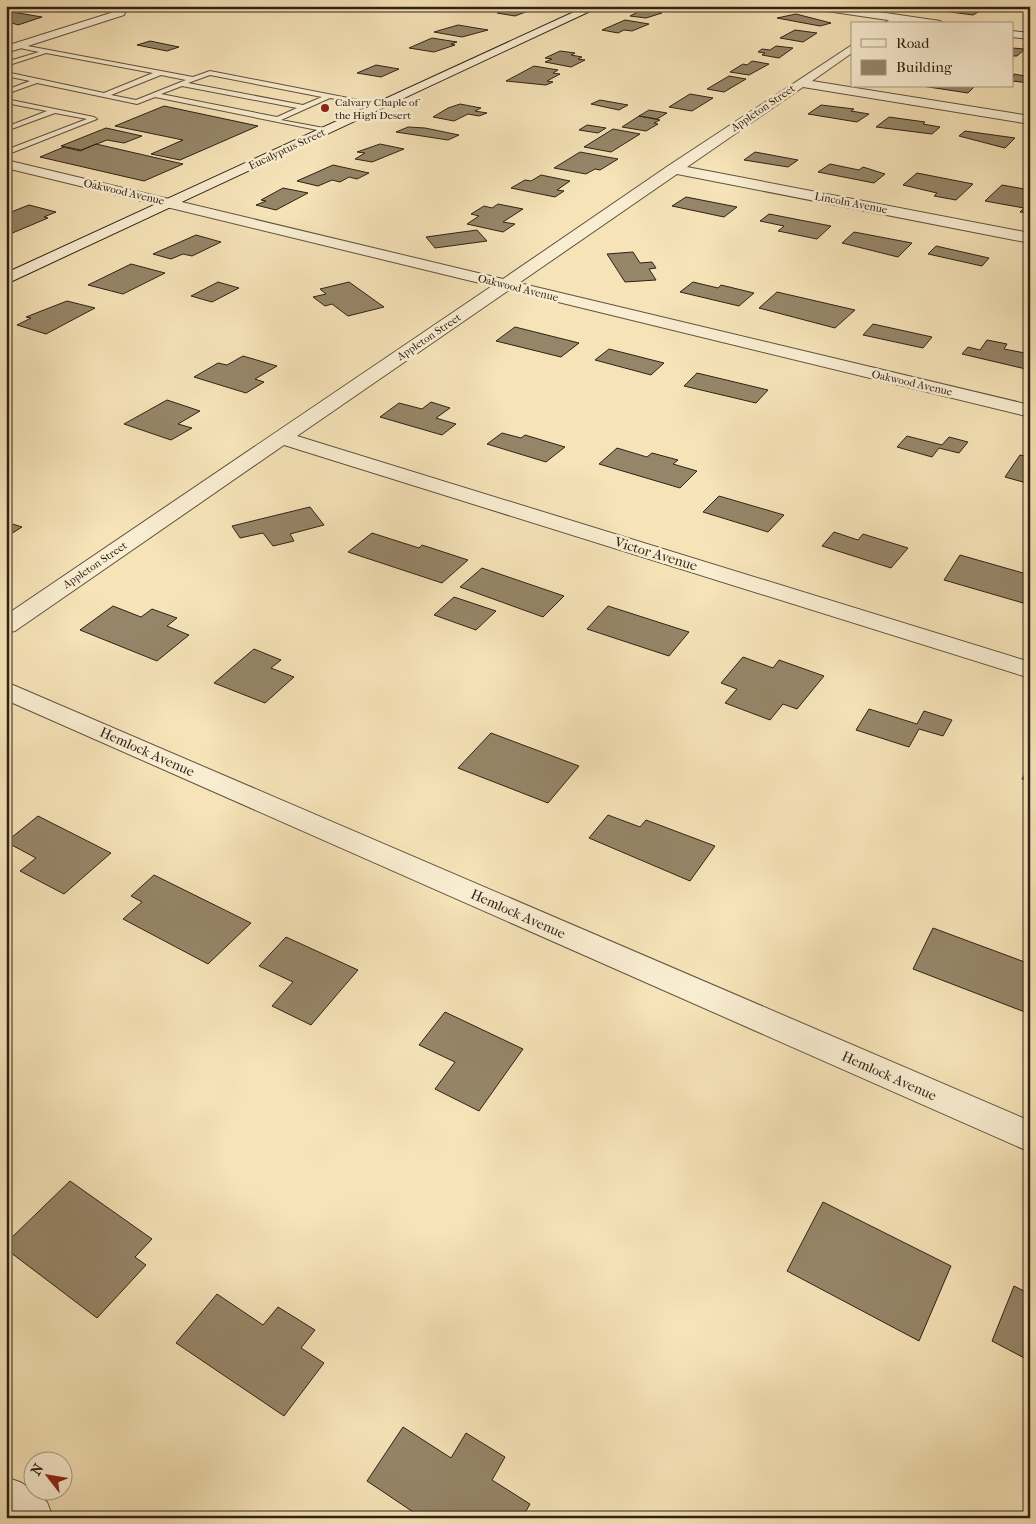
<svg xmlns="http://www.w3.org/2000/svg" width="1036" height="1524" font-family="'IM FELL French Canon',serif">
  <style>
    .building { fill: #968669; stroke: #2e2213 }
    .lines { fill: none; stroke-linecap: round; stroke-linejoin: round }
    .service-casing { stroke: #60523c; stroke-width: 2 }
    .minor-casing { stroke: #60523c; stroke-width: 2 }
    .tertiary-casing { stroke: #60523c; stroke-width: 2 }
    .secondary-casing { stroke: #2e2213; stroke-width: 2 }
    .service { fill: #f9edd1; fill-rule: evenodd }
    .minor { fill: #f9edd1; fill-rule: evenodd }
    .tertiary { fill: #f9edd1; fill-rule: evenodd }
    .secondary { fill: #f9edd1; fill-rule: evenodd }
    .poi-dot { fill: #8f2418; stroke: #f9edd1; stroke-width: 2 }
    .labels { text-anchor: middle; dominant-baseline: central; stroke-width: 5; stroke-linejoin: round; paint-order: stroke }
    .far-poi-label { font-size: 11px; fill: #2e2213; stroke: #f9edd1; text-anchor: start }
    .far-street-label { font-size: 11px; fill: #2e2213; stroke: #f9edd1 }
    .street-label { font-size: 14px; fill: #2e2213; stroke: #f9edd1 }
  </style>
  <rect width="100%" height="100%" fill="#f6e3b8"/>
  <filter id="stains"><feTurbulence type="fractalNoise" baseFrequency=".004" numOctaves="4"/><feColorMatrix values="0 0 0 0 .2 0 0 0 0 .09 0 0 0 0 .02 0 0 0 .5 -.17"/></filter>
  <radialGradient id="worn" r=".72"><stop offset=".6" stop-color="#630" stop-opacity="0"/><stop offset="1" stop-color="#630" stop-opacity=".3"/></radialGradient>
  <path class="building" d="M 504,6 L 541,6 L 515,16 L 497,13 L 506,9 L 500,8 Z
    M 925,6 L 947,6 L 980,11 L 973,15 L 921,8 Z
    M 646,8 L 661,10 L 657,12 L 662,13 L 646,18 L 630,16 Z
    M 12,12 L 42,17 L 18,25 L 6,21 L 9,18 L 6,18 L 6,14 Z
    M 796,14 L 831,23 L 820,26 L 777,18 Z
    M 625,20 L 649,24 L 632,31 L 624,30 L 618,33 L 602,30 Z
    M 458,25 L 488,30 L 462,37 L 434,32 Z
    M 795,30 L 817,33 L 803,42 L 780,38 Z
    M 432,38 L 457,42 L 451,44 L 455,45 L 434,52 L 409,48 Z
    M 150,41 L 179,47 L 167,51 L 137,45 Z
    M 776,46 L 793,48 L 779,58 L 762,55 L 765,53 L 758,52 L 762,49 L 770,50 Z
    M 1012,48 L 1025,49 L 1017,56 L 1012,56 Z
    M 560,51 L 575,53 L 571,55 L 582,57 L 578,59 L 585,60 L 571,67 L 545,62 L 552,59 L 545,58 Z
    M 752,61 L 769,64 L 749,75 L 730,72 L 743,64 L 747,65 Z
    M 376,65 L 399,69 L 381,77 L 357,73 Z
    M 534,66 L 558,70 L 553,73 L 560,74 L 547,81 L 553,82 L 546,85 L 506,81 Z
    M 1014,74 L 1030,77 L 1030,83 L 1012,81 Z
    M 729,76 L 746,79 L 724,92 L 707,89 Z
    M 922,86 L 969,86 L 974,87 L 968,93 Z
    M 690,94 L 713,98 L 692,111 L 669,107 Z
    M 600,100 L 628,105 L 619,110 L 591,104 Z
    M 460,104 L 481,108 L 475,111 L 487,113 L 479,116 L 468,114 L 454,121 L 433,117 L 448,108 Z
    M 821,105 L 854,109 L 851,111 L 869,114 L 857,122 L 808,114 Z
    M 164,106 L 258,126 L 180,160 L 151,154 L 183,140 L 115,126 Z
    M 649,110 L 667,113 L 657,119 L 639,116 Z
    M 639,116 L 660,120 L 654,123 L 658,124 L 646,131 L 622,127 Z
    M 889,117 L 925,122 L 923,124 L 940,127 L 932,134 L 876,127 Z
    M 587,125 L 606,128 L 598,133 L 579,130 Z
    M 408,127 L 425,128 L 459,135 L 448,140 L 396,132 Z
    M 106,128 L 142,136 L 124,143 L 107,140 L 81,150 L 61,146 Z
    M 613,129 L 640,134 L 611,152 L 584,147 Z
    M 965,131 L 1015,138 L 1005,148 L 959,136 Z
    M 96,144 L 183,164 L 144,181 L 40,157 L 64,147 L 80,151 Z
    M 380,144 L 404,149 L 372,162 L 355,159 L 365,153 L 357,152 Z
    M 580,152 L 618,159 L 600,170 L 595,169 L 586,174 L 554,168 Z
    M 755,152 L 798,160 L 788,167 L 744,160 Z
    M 830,164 L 859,170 L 863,167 L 885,174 L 874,183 L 818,172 Z
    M 333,165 L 369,173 L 357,179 L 349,177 L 340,182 L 332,180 L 318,186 L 297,181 Z
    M 917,173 L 973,184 L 956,200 L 934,196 L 937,193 L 903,185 Z
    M 541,175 L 570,181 L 557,190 L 564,191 L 555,197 L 511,188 L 525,180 L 531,181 Z
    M 1002,185 L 1030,190 L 1030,213 L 1020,212 L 1024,208 L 985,201 Z
    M 283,188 L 308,193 L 276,210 L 256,205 L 266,201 L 261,200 Z
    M 686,197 L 737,207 L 724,217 L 672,206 Z
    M 498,204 L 523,209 L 503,222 L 515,224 L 503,232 L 467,224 L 479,216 L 471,214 L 484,206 L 492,208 Z
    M 29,205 L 56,212 L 44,217 L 48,218 L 10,234 L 6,233 L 6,214 Z
    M 769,214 L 831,226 L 817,239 L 778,231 L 784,226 L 760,221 Z
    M 477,230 L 487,241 L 435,248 L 426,237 Z
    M 854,232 L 912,243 L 898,257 L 842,243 Z
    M 196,235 L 221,242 L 192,256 L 183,254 L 171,259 L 153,254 Z
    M 936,246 L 989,258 L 982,266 L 928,254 Z
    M 633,252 L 640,263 L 652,262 L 656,268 L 649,269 L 656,280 L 625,282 L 607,254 Z
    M 131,264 L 165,273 L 123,294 L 88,285 Z
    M 218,282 L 239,288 L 212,302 L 191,296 Z
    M 349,282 L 384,307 L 348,316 L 332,304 L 325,306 L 313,297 L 326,294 L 320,289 Z
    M 693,282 L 718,288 L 721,285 L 754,293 L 739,306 L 680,292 Z
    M 777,292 L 855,310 L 835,328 L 759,308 Z
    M 67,301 L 95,308 L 46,334 L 17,325 L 31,318 L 26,317 Z
    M 873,324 L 932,337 L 923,348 L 863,335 Z
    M 515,327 L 579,343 L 561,357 L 496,341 Z
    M 987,340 L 1007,344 L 1004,349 L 1030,354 L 1030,370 L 962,354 L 968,347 L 980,350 Z
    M 609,349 L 664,363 L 651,375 L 595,360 Z
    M 243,356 L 277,366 L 255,379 L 264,382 L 246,393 L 194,377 L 218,363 L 227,365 Z
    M 697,373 L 768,390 L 756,403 L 684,386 Z
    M 167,400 L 200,411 L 178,424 L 192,428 L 171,440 L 124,424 Z
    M 431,402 L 450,408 L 436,418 L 456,424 L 442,435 L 380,417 L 399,403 L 422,409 Z
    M 502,433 L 521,438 L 525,435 L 565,447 L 546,462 L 487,444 Z
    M 907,436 L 942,445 L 949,437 L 968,442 L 959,453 L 939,448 L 932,457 L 897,447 Z
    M 617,448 L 647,457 L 652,453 L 678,460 L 673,464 L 697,471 L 680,488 L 599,464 Z
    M 1020,455 L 1030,457 L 1030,484 L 1005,477 Z
    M 719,496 L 784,515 L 768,532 L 703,512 Z
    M 310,507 L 324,525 L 290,534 L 294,541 L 273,546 L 263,533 L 240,538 L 232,526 Z
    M 6,522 L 22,527 L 6,537 Z
    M 834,532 L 858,540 L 863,534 L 908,548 L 891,568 L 822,546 Z
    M 372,533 L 419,548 L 422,545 L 468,560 L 442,583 L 348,552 Z
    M 960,555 L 1030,575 L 1030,605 L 944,580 Z
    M 482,568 L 564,596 L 543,617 L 460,587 Z
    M 454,597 L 496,611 L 476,630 L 434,615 Z
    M 113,606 L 141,617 L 152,609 L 177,618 L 167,626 L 189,635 L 157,661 L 80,630 Z
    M 608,606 L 689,632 L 669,656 L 587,629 Z
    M 254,649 L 281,660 L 271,668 L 294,677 L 265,703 L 214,683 Z
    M 743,657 L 773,668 L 779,660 L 824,676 L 797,709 L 783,704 L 770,720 L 725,703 L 737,689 L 721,683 Z
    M 869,709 L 917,724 L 924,711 L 952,720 L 943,736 L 919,729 L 909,747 L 856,730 Z
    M 491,733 L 579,766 L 548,803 L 458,768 Z
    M 1030,765 L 1030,782 L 1022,779 Z
    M 608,815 L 640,827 L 646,820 L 715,846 L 690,881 L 589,838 Z
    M 38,816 L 111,853 L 64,894 L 20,871 L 36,858 L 6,842 Z
    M 154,875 L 251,923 L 208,964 L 123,919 L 142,902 L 131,896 Z
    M 933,928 L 1030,964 L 1030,1014 L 913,969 Z
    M 286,937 L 358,970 L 311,1025 L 272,1006 L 293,982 L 259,966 Z
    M 445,1012 L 523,1049 L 479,1111 L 435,1089 L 455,1062 L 419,1045 Z
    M 70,1181 L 152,1239 L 135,1257 L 146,1265 L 97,1318 L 6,1249 L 6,1243 Z
    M 823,1202 L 951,1266 L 919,1341 L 787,1271 Z
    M 1014,1286 L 1030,1294 L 1030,1361 L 992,1341 Z
    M 217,1294 L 263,1325 L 278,1307 L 315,1330 L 301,1348 L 324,1363 L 284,1416 L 176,1343 Z
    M 403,1427 L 451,1458 L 466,1433 L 505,1457 L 492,1480 L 530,1504 L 522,1518 L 422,1518 L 367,1481 Z"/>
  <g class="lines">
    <defs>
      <path id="service" d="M 17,44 L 193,77 L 210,71 L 384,105 L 381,107 L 330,98 L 281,120 L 329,129 L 327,132 L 155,97 L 137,104 L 37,83 L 6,94 L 6,90 L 30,81 L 6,76 L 6,72 L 104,93 L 153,73 L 46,53 L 6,66 L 6,62 L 39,52 L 15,47 ZM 161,75 L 186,80 L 136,100 L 111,95 ZM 210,75 L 322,97 L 303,105 L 188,83 ZM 182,86 L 297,108 L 277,117 L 161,94 Z
        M 6,99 L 94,117 L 97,119 L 6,155 L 6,150 L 87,119 L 55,113 L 6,131 L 6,127 L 47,111 L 6,103 Z"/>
      <path id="minor" d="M 120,10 L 125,13 L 124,15 L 6,53 L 6,46 Z
        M 897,15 L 902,18 L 896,24 L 883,24 Z
        M 852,45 L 852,53 L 812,81 L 1030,116 L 1030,124 L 803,87 L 687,167 L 1030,233 L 1030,243 L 677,174 L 519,283 L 1030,405 L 1030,417 L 509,290 L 297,436 L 1030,662 L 1030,678 L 284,445 L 15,631 L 6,633 L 6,615 L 492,286 L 6,168 L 6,160 L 503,279 L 668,166 Z
        M 6,682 L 1030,1121 L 1030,1152 L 6,700 Z"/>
      <path id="tertiary" d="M 808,6 L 838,6 L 940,21 L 945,24 L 915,24 L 813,9 Z
        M 1012,31 L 1030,33 L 1030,39 L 1012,37 Z
        M 6,1477 L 22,1483 L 47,1502 L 53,1518 L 6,1518 Z"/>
      <path id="secondary" d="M 587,6 L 601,6 L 6,284 L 6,273 Z"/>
    </defs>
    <use href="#service" class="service-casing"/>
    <use href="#minor" class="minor-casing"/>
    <use href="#tertiary" class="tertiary-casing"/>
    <use href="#secondary" class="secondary-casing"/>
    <use href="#service" class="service"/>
    <use href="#minor" class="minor"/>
    <use href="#tertiary" class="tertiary"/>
    <use href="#secondary" class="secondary"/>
  </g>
  <circle class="poi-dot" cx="325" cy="108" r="5"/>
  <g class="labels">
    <g class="far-poi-label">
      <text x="335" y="102">Calvary Chaple of<tspan x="335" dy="13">the High Desert</tspan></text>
    </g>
    <g class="far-street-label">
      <text transform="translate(763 108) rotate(-34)">Appleton Street</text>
      <text transform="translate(287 149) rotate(-25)">Eucalyptus Street</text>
      <text transform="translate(124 192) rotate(13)">Oakwood Avenue</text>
      <text transform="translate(851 203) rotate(11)">Lincoln Avenue</text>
      <text transform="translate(518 288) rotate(14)">Oakwood Avenue</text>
      <text transform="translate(429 337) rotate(-34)">Appleton Street</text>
      <text transform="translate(912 383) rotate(13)">Oakwood Avenue</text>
      <text transform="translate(95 565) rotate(-34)">Appleton Street</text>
    </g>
    <g class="street-label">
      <text transform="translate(656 554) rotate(17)">Victor Avenue</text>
      <text transform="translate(147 752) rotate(24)">Hemlock Avenue</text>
      <text transform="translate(518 914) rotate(24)">Hemlock Avenue</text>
      <text transform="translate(889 1076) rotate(24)">Hemlock Avenue</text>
    </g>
  </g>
  <rect width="1036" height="1524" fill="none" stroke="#f6e3b8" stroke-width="25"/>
  <rect x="8" y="8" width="1021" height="1509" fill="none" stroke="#2e2213" stroke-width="2.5"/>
  <rect x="12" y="12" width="1011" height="1499" fill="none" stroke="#2e2213"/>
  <rect x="851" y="22" width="162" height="65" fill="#f9edd1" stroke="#a89c85"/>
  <rect x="861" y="39" width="25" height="8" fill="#f9edd1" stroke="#a89c85"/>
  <text x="896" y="48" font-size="15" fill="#2e2213">Road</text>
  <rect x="861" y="60" width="25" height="15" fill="#968669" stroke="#a89c85"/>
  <text x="896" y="72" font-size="15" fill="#2e2213">Building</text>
  <g transform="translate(48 1476) rotate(301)"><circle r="24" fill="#f9edd1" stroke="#a89c85"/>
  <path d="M0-4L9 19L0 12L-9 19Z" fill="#8f2418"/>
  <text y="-8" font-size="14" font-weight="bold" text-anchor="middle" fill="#2e2213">N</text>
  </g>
  <rect width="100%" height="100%" filter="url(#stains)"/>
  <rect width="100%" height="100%" fill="url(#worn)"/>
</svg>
